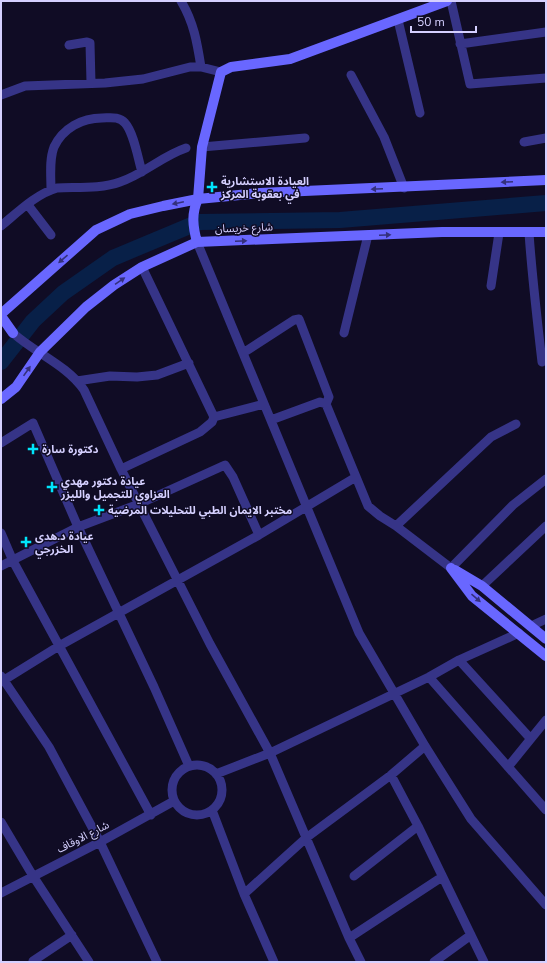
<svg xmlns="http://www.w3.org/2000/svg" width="547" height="963" font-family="'Nunito Sans','Noto Sans Arabic',sans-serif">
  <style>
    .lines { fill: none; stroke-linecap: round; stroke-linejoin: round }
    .river { stroke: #082048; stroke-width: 16 }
    .street { stroke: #363487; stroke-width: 9 }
    .secondary { stroke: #6967ff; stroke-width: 10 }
    .oneway { fill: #34307c }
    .poi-dot { fill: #00e4fb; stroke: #100c25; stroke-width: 1.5 }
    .labels { text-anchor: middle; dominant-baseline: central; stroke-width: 3; stroke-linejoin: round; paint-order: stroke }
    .poi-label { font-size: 11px; font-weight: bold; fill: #d5d0ff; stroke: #100c25; text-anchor: start }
    .street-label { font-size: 11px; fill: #d5d0ff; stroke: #100c25 }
  </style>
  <rect width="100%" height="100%" fill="#100c25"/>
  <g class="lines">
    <path class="river" d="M 1,362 L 33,321 L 63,293 L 113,258 L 199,222 L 340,220 L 546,203"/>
    <path class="street" d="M 181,1 C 194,23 197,42 201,67
      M 451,1 L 470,84 L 546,78
      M 398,20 L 420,113
      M 460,44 L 546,32
      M 69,45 L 87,42 L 90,43 L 91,83
      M 351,75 L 384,137 L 404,188
      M 1,95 L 25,86 L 105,83 L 143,79 L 190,67 L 201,67 L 221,72
      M 524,142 L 546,138
      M 202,147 L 305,138
      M 51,190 C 51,176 49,160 54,147 C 63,128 82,118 102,118 C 110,118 119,116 125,123 C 134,133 138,159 142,172
      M 28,205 L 51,235
      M 1,226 C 18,212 36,194 57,188 C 77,187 101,189 120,182 C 144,174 162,156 186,148
      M 529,233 C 532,276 537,319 542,362
      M 197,242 L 359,633 L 425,746 L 471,819 L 546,905
      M 142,267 L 214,417
      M 491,286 L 499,233
      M 13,333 C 35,353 67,365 84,390 L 121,469 L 178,581 L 210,644 L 270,753 L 349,938 L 361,962
      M 344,333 L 368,235
      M 243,353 L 294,320 L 299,319 L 329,397 L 326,404 L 368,506 L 380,516 L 396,526 L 451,568 L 513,505 L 546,479
      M 77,381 L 110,376 L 137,377 L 157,375 L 189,363
      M 271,420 L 320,402 L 326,404
      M 1,443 L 33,423 L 78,527 L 154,687 L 189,766
      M 121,469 L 200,432 L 212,422 L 214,417 L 264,404
      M 396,526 L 491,437 L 516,424
      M 1,533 L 13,561 L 151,815
      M 1,566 L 78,527 L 139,504 L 225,465 L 233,477 L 259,535
      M 482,586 L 546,526
      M 531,626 L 546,619
      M 459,660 L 530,738
      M 1,676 L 49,747 L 100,842 L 157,962
      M 429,677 L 546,810
      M 1,682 L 59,646 L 259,535 L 356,477
      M172 790a25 25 0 1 1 50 0a25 25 0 1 1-50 0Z
      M 508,767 L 546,720
      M 216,774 L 270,753 L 429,677 L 459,660 L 519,633
      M 391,775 L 418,826 L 484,962
      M 212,810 L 244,894 L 274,962
      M 1,822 L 33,876 L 89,962
      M 354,876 L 418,826
      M 1,893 L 100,842 L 174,801
      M 244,894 L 306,838 L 391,775 L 425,746
      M 349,938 L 442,877
      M 33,961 L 72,935
      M 434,962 L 471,935"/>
    <path class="secondary" d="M 197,242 C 193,227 191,214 198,199 L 202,147 L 221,72 L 231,67 L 290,59 L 447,1
      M 1,314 L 96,230 L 130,214 L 163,206 L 198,199 L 260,193 L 546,180
      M 1,316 L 13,333
      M 1,399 L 16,387 L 40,352 L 86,307 L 114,285 L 142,267 L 197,242 L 442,232 L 546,232
      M 451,568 L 472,596 L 546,656
      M 455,570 L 482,586 L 546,639"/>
  </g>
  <defs><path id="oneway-solid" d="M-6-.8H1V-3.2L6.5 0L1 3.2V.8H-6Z"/></defs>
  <g class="oneway">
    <use href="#oneway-solid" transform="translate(507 182) rotate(177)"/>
    <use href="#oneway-solid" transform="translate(377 189) rotate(178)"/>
    <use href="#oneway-solid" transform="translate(178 203) rotate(168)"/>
    <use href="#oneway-solid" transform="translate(385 235) rotate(-2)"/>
    <use href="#oneway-solid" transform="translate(241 241) rotate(-2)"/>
    <use href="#oneway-solid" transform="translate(63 259) rotate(139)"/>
    <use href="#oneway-solid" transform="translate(120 281) rotate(-34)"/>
    <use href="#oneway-solid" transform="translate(27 371) rotate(-55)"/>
    <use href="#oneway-solid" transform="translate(476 598) rotate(41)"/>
  </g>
  <g class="poi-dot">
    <path d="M210 181h4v4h4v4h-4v4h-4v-4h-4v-4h4z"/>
    <path d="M31 443h4v4h4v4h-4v4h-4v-4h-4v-4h4z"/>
    <path d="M50 481h4v4h4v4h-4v4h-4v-4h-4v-4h4z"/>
    <path d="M97 504h4v4h4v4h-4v4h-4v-4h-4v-4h4z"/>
    <path d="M24 536h4v4h4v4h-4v4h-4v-4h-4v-4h4z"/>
  </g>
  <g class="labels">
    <g class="poi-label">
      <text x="221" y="181">العيادة الاستشارية<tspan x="221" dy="13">في بعقوبة المركز</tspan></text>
      <text x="42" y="449">دكتورة سارة</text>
      <text x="61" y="481">عيادة دكتور مهدي<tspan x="61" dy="13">العزاوي للتجميل والليزر</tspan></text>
      <text x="108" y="510">مختبر الايمان الطبي للتحليلات المرضية</text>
      <text x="35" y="536">عيادة د.هدى<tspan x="35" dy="13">الخزرجي</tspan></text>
    </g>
    <g class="street-label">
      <text transform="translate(244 228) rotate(-2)">شارع خريسان</text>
      <text transform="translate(83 837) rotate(-27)">شارع الاوقاف</text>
    </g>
  </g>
  <rect width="547" height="963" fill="none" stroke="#d5d0ff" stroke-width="4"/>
  <path d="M411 26v6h65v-6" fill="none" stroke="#d5d0ff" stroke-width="2"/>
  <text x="417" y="26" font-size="12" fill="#d5d0ff" stroke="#100c25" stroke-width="3" paint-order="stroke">50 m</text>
</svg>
